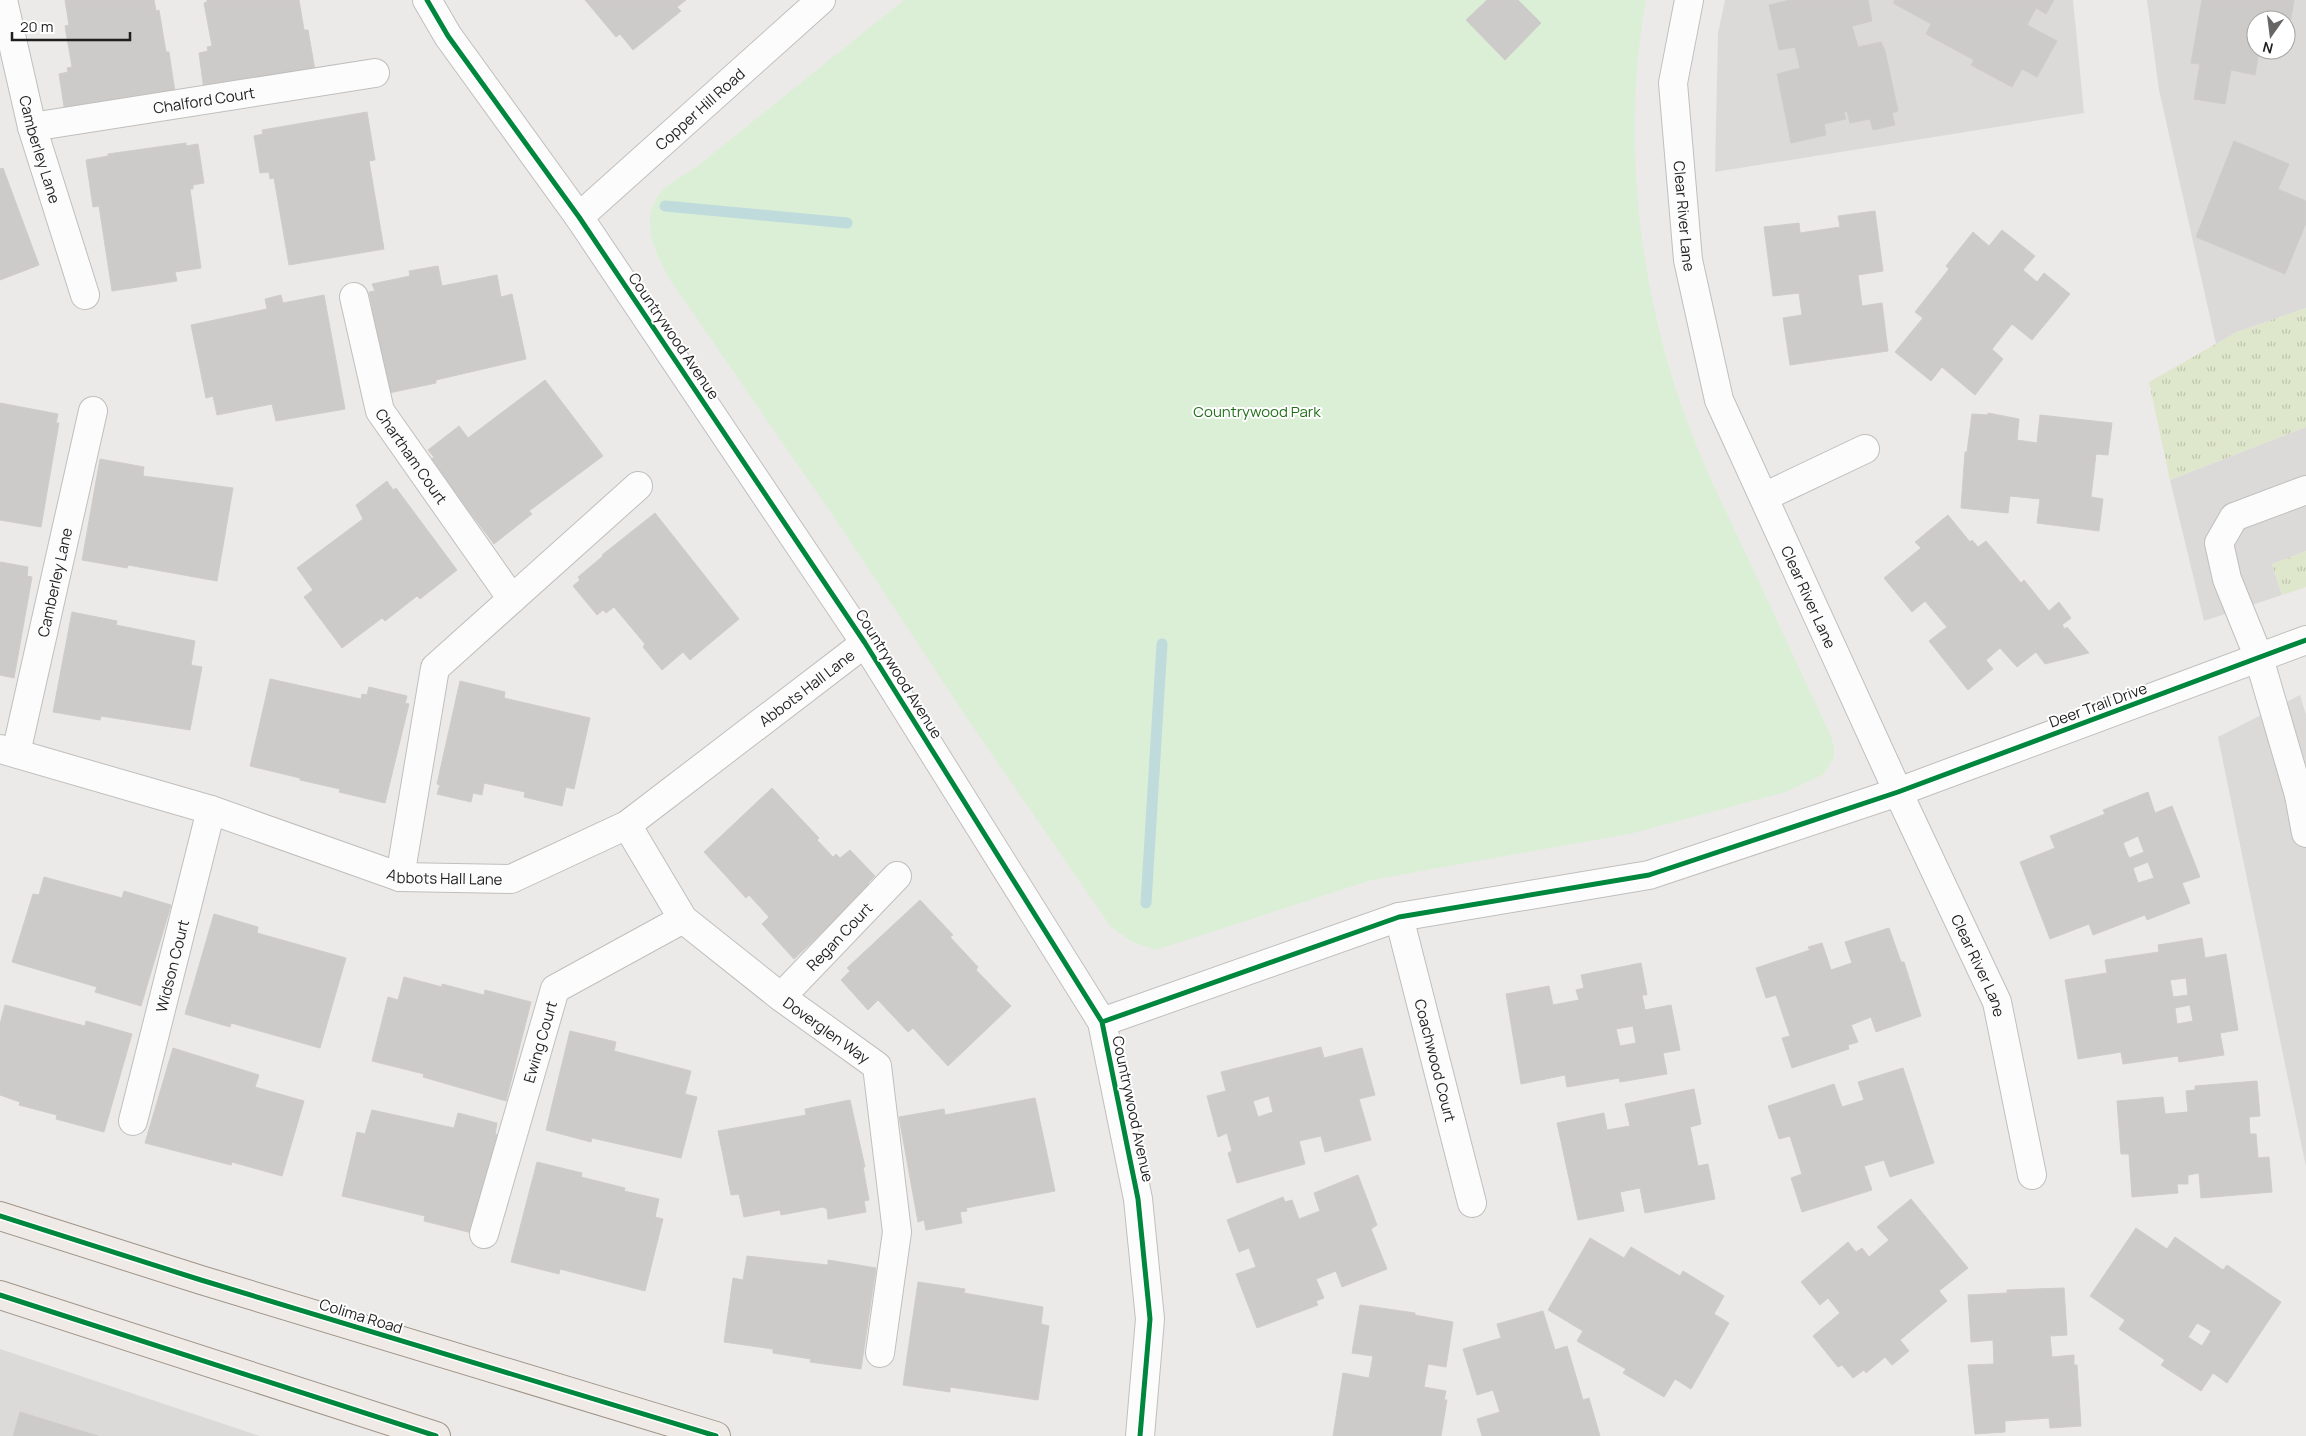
<svg xmlns="http://www.w3.org/2000/svg" width="2306" height="1436" font-family="Manrope,sans-serif">
  <style>
    .residential { fill: #dcdad9; fill-rule: evenodd }
    .religious { fill: #dbdad9 }
    .grass { fill: url(#grass-tufts) }
    .park { fill: #dbefd7 }
    .lines { fill: none; stroke-linecap: round; stroke-linejoin: round }
    .stream { stroke: #bfdbdc; stroke-width: 11 }
    .building { fill: #cdcbc9; stroke: #cfccca; fill-rule: evenodd }
    .minor-casing { stroke: #c0bfbe; stroke-width: 30 }
    .major-casing { stroke: #a09488; stroke-width: 30 }
    .minor { stroke: #fcfcfc; stroke-width: 28 }
    .major { stroke: #efeae6; stroke-width: 28 }
    .cycleway-casing { stroke: #fff; stroke-width: 8 }
    .cycleway { stroke: #00873e; stroke-width: 5 }
    .labels { text-anchor: middle; dominant-baseline: central; stroke-width: 4; stroke-linejoin: round; paint-order: stroke }
    .street-label { font-size: 15px; fill: #1f1f1f; stroke: #fff }
    .park-label { font-size: 15px; fill: #217019; stroke: #fff }
  </style>
  <defs>
    <pattern id="grass-tufts" width="24" height="20" patternUnits="userSpaceOnUse" patternTransform="scale(1.25)"><rect width="24" height="20" fill="#dee6cb"/><path d="M3 7l-1-3M5 7V3M7 7l1-3M15 17l-1-3M17 17v-4M19 17l1-3" fill="none" stroke="#bec5ae"/></pattern>
  </defs>
  <rect width="100%" height="100%" fill="#eceae8"/>
  <path class="residential" d="M 1725,0 L 2073,0 L 2084,113 L 1715,172 L 1718,33 Z
    M 2147,0 L 2306,0 L 2306,308 L 2237,332 L 2216,344 L 2159,90 ZM 2256,20 L 2286,20 L 2286,50 L 2256,50 Z
    M 0,1349 L 260,1436 L 0,1436 Z"/>
  <path class="religious" d="M 2306,427 L 2306,551 L 2272,564 L 2282,595 L 2204,621 L 2170,480 Z
    M 2300,695 L 2306,715 L 2306,1167 L 2218,737 Z"/>
  <path class="grass" d="M 2306,308 L 2306,427 L 2170,480 L 2149,382 L 2237,332 Z
    M 2306,551 L 2306,587 L 2282,595 L 2272,564 Z"/>
  <path class="park" d="M 904,0 L 1646,0 C 1620,143 1640,304 1694,439 C 1709,478 1728,515 1745,552 C 1774,613 1802,675 1831,736 L 1834,747 L 1834,757 L 1824,774 L 1786,792 L 1634,833 L 1372,880 L 1156,950 L 1132,942 L 1111,927 L 966,717 L 842,529 L 668,277 C 654,250 639,220 661,192 C 669,182 685,175 696,167 Z"/>
  <g class="lines">
    <path class="stream" d="M 665,206 L 847,223
      M 1146,903 L 1162,644"/>
  </g>
  <path class="building" d="M 65,0 L 154,0 L 156,11 L 159,10 L 166,52 L 169,52 L 176,99 L 65,113 L 59,74 L 68,72 L 67,68 L 72,67 L 65,26 L 69,25 Z
    M 207,0 L 299,0 L 304,30 L 308,30 L 316,76 L 204,90 L 199,53 L 208,51 L 207,47 L 212,46 L 204,3 L 207,2 Z
    M 585,0 L 686,0 L 677,7 L 681,11 L 633,50 L 620,34 L 616,37 Z
    M 1487,0 L 1518,0 L 1541,23 L 1505,60 L 1466,20 Z
    M 1790,0 L 1868,0 L 1872,21 L 1852,26 L 1858,47 L 1881,42 L 1885,51 L 1898,111 L 1892,113 L 1895,125 L 1873,130 L 1870,119 L 1850,123 L 1847,111 L 1844,112 L 1846,119 L 1824,124 L 1826,135 L 1791,143 L 1777,74 L 1800,68 L 1795,47 L 1779,50 L 1769,5 Z
    M 1895,0 L 2054,0 L 2046,14 L 2036,8 L 2027,25 L 2057,41 L 2037,77 L 2022,69 L 2012,87 L 1971,65 L 1974,60 L 1926,34 L 1931,24 L 1893,3 Z
    M 2202,0 L 2294,0 L 2286,47 L 2286,20 L 2256,20 L 2256,50 L 2286,50 L 2284,56 L 2259,52 L 2255,75 L 2231,70 L 2225,104 L 2194,99 L 2200,64 L 2191,63 Z
    M 367,112 L 375,160 L 369,161 L 384,249 L 289,265 L 274,178 L 270,179 L 269,172 L 260,173 L 254,136 L 263,134 L 262,130 Z
    M 2234,141 L 2289,164 L 2278,189 L 2306,201 L 2306,223 L 2285,274 L 2196,237 Z
    M 186,143 L 186,146 L 198,144 L 204,183 L 193,185 L 193,189 L 190,189 L 201,268 L 175,272 L 177,281 L 112,291 L 99,206 L 93,207 L 86,160 L 108,156 L 108,154 Z
    M 3,168 L 39,265 L 0,280 L 0,169 Z
    M 1875,211 L 1883,271 L 1858,275 L 1862,306 L 1882,303 L 1888,351 L 1790,365 L 1783,318 L 1802,315 L 1799,293 L 1773,296 L 1764,227 L 1799,223 L 1800,233 L 1840,227 L 1838,216 Z
    M 2002,230 L 2035,256 L 2023,270 L 2037,282 L 2044,273 L 2070,294 L 2032,340 L 2012,324 L 1992,349 L 2003,359 L 1975,395 L 1942,367 L 1931,381 L 1895,352 L 1923,318 L 1915,312 L 1949,269 L 1946,266 L 1973,232 L 1989,246 Z
    M 438,266 L 442,286 L 497,275 L 501,297 L 512,294 L 526,359 L 436,380 L 436,383 L 389,393 L 369,292 L 375,291 L 372,284 L 410,276 L 409,271 Z
    M 281,295 L 283,303 L 324,295 L 345,409 L 276,421 L 272,404 L 217,415 L 213,396 L 206,398 L 191,325 L 267,309 L 265,299 Z
    M 545,380 L 603,456 L 529,511 L 532,514 L 494,544 L 430,460 L 434,457 L 428,450 L 459,426 L 468,438 Z
    M 0,403 L 58,414 L 56,423 L 59,423 L 41,527 L 0,520 Z
    M 1988,413 L 2019,419 L 2017,440 L 2037,443 L 2040,415 L 2112,423 L 2108,455 L 2096,454 L 2091,497 L 2103,499 L 2099,531 L 2037,523 L 2040,499 L 2010,496 L 2008,513 L 1961,508 L 1965,452 L 1967,452 L 1972,414 L 1988,415 Z
    M 100,459 L 144,467 L 143,476 L 233,488 L 217,581 L 128,565 L 127,568 L 82,560 Z
    M 387,481 L 393,490 L 396,488 L 457,570 L 420,599 L 417,596 L 385,621 L 382,618 L 342,648 L 304,597 L 313,590 L 297,568 L 363,519 L 356,505 Z
    M 655,513 L 739,619 L 690,660 L 683,652 L 662,670 L 643,647 L 645,644 L 614,607 L 606,613 L 603,610 L 597,615 L 573,586 L 580,580 L 578,577 L 603,556 L 602,555 Z
    M 1948,515 L 1970,542 L 1972,540 L 1978,547 L 1986,541 L 2021,583 L 2024,580 L 2049,611 L 2059,602 L 2071,618 L 2062,625 L 2065,629 L 2067,627 L 2089,653 L 2045,664 L 2036,652 L 2017,667 L 2000,648 L 1986,660 L 1993,669 L 1968,690 L 1929,641 L 1947,627 L 1925,601 L 1912,612 L 1884,578 L 1921,548 L 1915,542 Z
    M 0,562 L 28,567 L 27,576 L 32,577 L 14,678 L 0,675 Z
    M 72,612 L 117,621 L 116,625 L 195,641 L 191,665 L 202,667 L 190,730 L 101,716 L 100,720 L 53,712 Z
    M 270,679 L 361,699 L 362,694 L 367,695 L 369,687 L 407,696 L 405,703 L 409,704 L 385,803 L 339,792 L 340,789 L 300,780 L 300,778 L 250,766 Z
    M 460,681 L 505,692 L 504,698 L 590,718 L 574,789 L 566,787 L 562,806 L 524,797 L 525,792 L 484,783 L 482,795 L 473,793 L 471,802 L 437,794 L 440,785 L 437,784 Z
    M 772,788 L 819,838 L 817,840 L 833,857 L 836,854 L 840,858 L 850,850 L 875,876 L 868,883 L 871,886 L 794,959 L 762,924 L 769,917 L 749,895 L 746,898 L 704,852 Z
    M 2148,792 L 2155,813 L 2172,806 L 2200,877 L 2182,883 L 2190,903 L 2147,920 L 2145,915 L 2093,935 L 2089,924 L 2050,939 L 2020,862 L 2055,848 L 2050,836 L 2105,814 L 2103,810 ZM 2138,836 L 2144,852 L 2129,858 L 2123,843 ZM 2148,862 L 2154,878 L 2138,883 L 2133,868 Z
    M 44,877 L 122,898 L 124,891 L 171,905 L 141,1006 L 95,992 L 97,987 L 12,962 L 33,894 L 39,895 Z
    M 920,900 L 953,935 L 950,937 L 978,967 L 976,970 L 1011,1006 L 948,1066 L 913,1028 L 908,1032 L 878,1000 L 868,1010 L 841,980 L 850,971 L 847,968 Z
    M 214,914 L 258,927 L 257,933 L 346,958 L 320,1048 L 231,1023 L 230,1027 L 185,1014 Z
    M 1889,928 L 1901,962 L 1904,962 L 1921,1016 L 1876,1032 L 1871,1017 L 1851,1025 L 1858,1042 L 1848,1045 L 1849,1049 L 1792,1068 L 1782,1038 L 1790,1036 L 1776,995 L 1766,998 L 1756,968 L 1810,950 L 1808,947 L 1822,943 L 1831,970 L 1852,963 L 1845,942 Z
    M 2202,938 L 2205,958 L 2226,954 L 2238,1030 L 2220,1033 L 2224,1055 L 2179,1062 L 2178,1056 L 2123,1064 L 2121,1052 L 2078,1059 L 2065,980 L 2107,973 L 2105,960 L 2159,952 L 2158,945 ZM 2186,978 L 2188,995 L 2173,997 L 2170,980 ZM 2190,1005 L 2193,1021 L 2177,1024 L 2175,1008 Z
    M 1641,963 L 1647,995 L 1642,995 L 1645,1010 L 1671,1005 L 1680,1050 L 1663,1053 L 1667,1074 L 1620,1082 L 1619,1078 L 1567,1087 L 1565,1075 L 1521,1084 L 1506,994 L 1549,986 L 1553,1005 L 1579,1000 L 1576,990 L 1584,988 L 1581,975 ZM 1633,1026 L 1636,1043 L 1620,1046 L 1616,1029 Z
    M 404,977 L 442,987 L 442,984 L 484,995 L 485,990 L 531,1002 L 506,1101 L 423,1077 L 424,1074 L 372,1061 L 388,997 L 398,1000 Z
    M 5,1005 L 85,1026 L 86,1021 L 132,1034 L 104,1132 L 56,1119 L 57,1115 L 19,1105 L 20,1102 L 0,1095 L 0,1024 Z
    M 570,1031 L 616,1042 L 614,1051 L 691,1071 L 685,1094 L 697,1097 L 681,1158 L 592,1138 L 591,1142 L 546,1130 Z
    M 1321,1047 L 1324,1058 L 1362,1048 L 1375,1095 L 1359,1099 L 1371,1140 L 1325,1152 L 1321,1136 L 1299,1141 L 1305,1164 L 1237,1183 L 1228,1153 L 1232,1151 L 1227,1133 L 1218,1137 L 1207,1096 L 1226,1091 L 1221,1072 ZM 1269,1096 L 1273,1112 L 1258,1117 L 1253,1101 Z
    M 173,1048 L 259,1075 L 255,1087 L 304,1101 L 282,1176 L 232,1162 L 231,1165 L 145,1143 Z
    M 1903,1068 L 1934,1163 L 1890,1177 L 1884,1160 L 1864,1166 L 1872,1190 L 1802,1212 L 1791,1178 L 1802,1174 L 1790,1136 L 1779,1139 L 1768,1106 L 1834,1084 L 1842,1107 L 1864,1100 L 1858,1082 Z
    M 2257,1081 L 2260,1116 L 2249,1117 L 2250,1134 L 2256,1134 L 2258,1158 L 2269,1157 L 2272,1192 L 2201,1198 L 2199,1173 L 2188,1175 L 2188,1184 L 2177,1184 L 2178,1193 L 2132,1197 L 2129,1154 L 2121,1154 L 2117,1101 L 2163,1097 L 2165,1114 L 2188,1112 L 2186,1091 L 2195,1090 L 2195,1086 Z
    M 1694,1089 L 1701,1124 L 1690,1127 L 1698,1166 L 1708,1164 L 1715,1199 L 1645,1213 L 1640,1188 L 1620,1192 L 1624,1211 L 1578,1220 L 1557,1123 L 1604,1113 L 1607,1130 L 1630,1126 L 1625,1104 Z
    M 1035,1098 L 1055,1191 L 966,1208 L 967,1211 L 960,1212 L 962,1223 L 926,1230 L 924,1220 L 918,1222 L 899,1117 L 944,1109 L 945,1115 Z
    M 850,1100 L 865,1167 L 863,1167 L 869,1200 L 864,1201 L 866,1212 L 828,1219 L 827,1209 L 823,1207 L 781,1215 L 780,1210 L 744,1217 L 739,1194 L 731,1195 L 718,1131 L 806,1115 L 805,1109 Z
    M 372,1110 L 454,1128 L 458,1113 L 497,1123 L 495,1134 L 497,1135 L 472,1233 L 424,1221 L 425,1216 L 342,1196 L 357,1132 L 365,1134 Z
    M 537,1162 L 582,1173 L 581,1177 L 625,1188 L 624,1191 L 659,1199 L 655,1217 L 663,1219 L 645,1291 L 560,1269 L 559,1274 L 511,1262 Z
    M 1358,1175 L 1377,1225 L 1371,1229 L 1387,1269 L 1342,1287 L 1336,1271 L 1316,1279 L 1324,1298 L 1316,1301 L 1318,1305 L 1257,1328 L 1236,1274 L 1256,1267 L 1249,1248 L 1239,1252 L 1227,1220 L 1283,1197 L 1285,1202 L 1292,1200 L 1299,1219 L 1320,1211 L 1314,1193 Z
    M 1911,1199 L 1968,1268 L 1939,1291 L 1947,1301 L 1900,1340 L 1909,1351 L 1892,1365 L 1885,1357 L 1866,1373 L 1864,1370 L 1853,1378 L 1842,1365 L 1838,1367 L 1813,1336 L 1840,1313 L 1828,1298 L 1820,1305 L 1801,1282 L 1848,1242 L 1856,1252 L 1862,1248 L 1869,1257 L 1889,1240 L 1877,1227 Z
    M 2136,1228 L 2167,1249 L 2175,1237 L 2223,1270 L 2227,1265 L 2281,1302 L 2227,1383 L 2213,1373 L 2201,1391 L 2161,1365 L 2165,1360 L 2119,1329 L 2125,1320 L 2090,1296 ZM 2197,1323 L 2211,1331 L 2202,1346 L 2188,1337 Z
    M 1590,1238 L 1624,1258 L 1631,1247 L 1680,1276 L 1683,1271 L 1724,1296 L 1714,1314 L 1729,1323 L 1691,1389 L 1675,1379 L 1664,1397 L 1623,1373 L 1626,1369 L 1577,1341 L 1583,1331 L 1548,1310 Z
    M 747,1256 L 828,1265 L 828,1260 L 876,1268 L 861,1369 L 810,1362 L 811,1359 L 773,1353 L 773,1349 L 724,1342 L 733,1278 L 743,1280 Z
    M 918,1282 L 965,1289 L 964,1293 L 1043,1307 L 1041,1324 L 1049,1326 L 1038,1400 L 950,1387 L 950,1392 L 903,1385 Z
    M 2064,1288 L 2067,1335 L 2050,1336 L 2052,1357 L 2074,1355 L 2074,1365 L 2077,1365 L 2081,1426 L 2050,1428 L 2049,1418 L 2005,1421 L 2005,1432 L 1975,1434 L 1968,1365 L 1994,1364 L 1993,1340 L 1971,1342 L 1968,1295 L 2007,1293 L 2007,1290 Z
    M 1360,1305 L 1415,1313 L 1415,1315 L 1453,1322 L 1446,1367 L 1428,1364 L 1424,1387 L 1446,1391 L 1444,1400 L 1447,1400 L 1441,1436 L 1333,1436 L 1343,1373 L 1369,1378 L 1373,1356 L 1352,1353 Z
    M 1543,1311 L 1555,1350 L 1567,1346 L 1583,1400 L 1589,1398 L 1600,1436 L 1482,1436 L 1477,1419 L 1500,1412 L 1493,1390 L 1477,1395 L 1463,1349 L 1501,1338 L 1497,1324 Z
    M 20,1412 L 98,1436 L 13,1436 Z"/>
  <g class="lines">
    <defs>
      <g id="minor">
        <path id="s1" d="M 3,0 L 32,127 L 85,295"/>
        <path d="M 427,0 L 448,36 L 579,217 L 865,643 L 1102,1022 L 1138,1199 L 1150,1319 L 1140,1436"/>
        <path id="s2" d="M 1689,0 L 1673,83 L 1688,260 L 1719,400 L 1898,792 L 1997,1002 L 2032,1175"/>
        <path id="s3" d="M 32,127 L 375,73"/>
        <path id="s4" d="M 579,217 L 821,0"/>
        <path id="s5" d="M 354,297 L 380,411 L 512,599"/>
        <path d="M 1764,497 L 1865,449"/>
        <path id="s6" d="M 0,749 L 211,810 L 400,877 L 511,879 L 627,825 L 865,643"/>
        <path id="s7" d="M 16,753 L 93,411"/>
        <path d="M 2306,793 L 2299,795 L 2306,833"/>
        <path d="M 2299,795 L 2259,658 L 2227,579 L 2219,543 L 2234,517 L 2306,490"/>
        <path id="s8" d="M 627,825 L 683,919 L 781,997 L 877,1066 L 897,1232 L 880,1353"/>
        <path d="M 400,877 L 435,668 L 638,486"/>
        <path id="s9" d="M 1399,917 L 1472,1203"/>
        <path id="s10" d="M 781,997 L 897,876"/>
        <path d="M 1102,1022 L 1399,917 L 1649,875 L 1898,792 L 2306,640"/>
        <path id="s11" d="M 133,1121 L 211,810"/>
        <path id="s12" d="M 484,1234 L 555,989 L 683,919"/>
      </g>
      <path id="major" d="M 0,1216 L 201,1280 L 716,1436
        M 0,1295 L 436,1436"/>
    </defs>
    <use href="#minor" class="minor-casing"/>
    <use href="#major" class="major-casing"/>
    <use href="#minor" class="minor"/>
    <use href="#major" class="major"/>
    <defs>
      <path id="cycleway" d="M 427,0 L 448,36 L 579,217 L 865,643 L 1102,1022 L 1138,1199 L 1150,1319 L 1140,1436
        M 1102,1022 L 1399,917 L 1649,875 L 1898,792 L 2306,640
        M 0,1216 L 201,1280 L 716,1436
        M 0,1295 L 436,1436"/>
    </defs>
    <use href="#cycleway" class="cycleway-casing"/>
    <use href="#cycleway" class="cycleway"/>
  </g>
  <g class="labels">
    <g class="street-label">
      <text stroke="none"><textPath href="#s3" startOffset="174">Chalford Court</textPath></text>
      <text stroke="none"><textPath href="#s4" startOffset="162">Copper Hill Road</textPath></text>
      <text stroke="none"><textPath href="#s1" startOffset="154">Camberley Lane</textPath></text>
      <text stroke="none"><textPath href="#s2" startOffset="218">Clear River Lane</textPath></text>
      <text transform="translate(674 336) rotate(56)">Countrywood Avenue</text>
      <text stroke="none"><textPath href="#s5" startOffset="172">Chartham Court</textPath></text>
      <text stroke="none"><textPath href="#s7" startOffset="175">Camberley Lane</textPath></text>
      <text stroke="none"><textPath href="#s2" startOffset="622">Clear River Lane</textPath></text>
      <text transform="translate(899 674) rotate(58)">Countrywood Avenue</text>
      <text stroke="none"><textPath href="#s6" startOffset="885">Abbots Hall Lane</textPath></text>
      <text transform="translate(2098 705) rotate(-20)">Deer Trail Drive</text>
      <text stroke="none"><textPath href="#s6" startOffset="465">Abbots Hall Lane</textPath></text>
      <text stroke="none"><textPath href="#s10" startOffset="84">Regan Court</textPath></text>
      <text stroke="none"><textPath href="#s11" startOffset="160">Widson Court</textPath></text>
      <text stroke="none"><textPath href="#s2" startOffset="1028">Clear River Lane</textPath></text>
      <text stroke="none"><textPath href="#s8" startOffset="291">Doverglen Way</textPath></text>
      <text stroke="none"><textPath href="#s12" startOffset="200">Ewing Court</textPath></text>
      <text stroke="none"><textPath href="#s9" startOffset="148">Coachwood Court</textPath></text>
      <text transform="translate(1133 1109) rotate(78)">Countrywood Avenue</text>
      <text transform="translate(361 1316) rotate(17)">Colima Road</text>
    </g>
    <g class="park-label">
      <text x="1257" y="411">Countrywood Park</text>
    </g>
  </g>
  <g transform="translate(2271 35) rotate(194)"><circle r="24" fill="#ffffff" stroke="#a5a5a5"/>
  <path d="M0-4L9 19L0 12L-9 19Z" fill="#676665"/>
  <text y="-8" font-size="14" font-weight="bold" text-anchor="middle" fill="#1f1f1f">N</text>
  </g>
  <path d="M12 32v8h118v-8" fill="none" stroke="#1f1f1f" stroke-width="2.5"/>
  <text x="20" y="32" font-size="15" fill="#1f1f1f" stroke="#ffffff" stroke-width="4" paint-order="stroke">20 m</text>
</svg>
